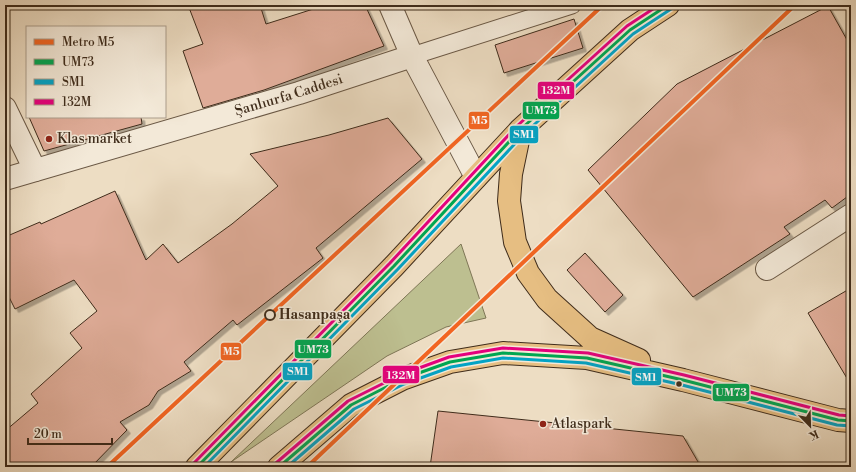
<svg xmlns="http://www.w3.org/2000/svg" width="856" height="472" font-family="'Libre Bodoni',serif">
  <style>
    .green { fill: #bdbf90; stroke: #7e7656 }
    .building { fill: #dfac98; stroke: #3f2c1b; filter: url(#shadow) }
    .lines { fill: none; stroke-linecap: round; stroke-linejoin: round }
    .pedestrian-casing { stroke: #6a5845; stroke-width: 19 }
    .minor-casing { stroke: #6a5845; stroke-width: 24 }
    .tertiary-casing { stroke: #6a5845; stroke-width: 24 }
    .primary-casing { stroke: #3f2c1b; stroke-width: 24 }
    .pedestrian { stroke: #f3e9d8; stroke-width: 17 }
    .minor { stroke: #f3e9d8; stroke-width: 22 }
    .tertiary { stroke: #f3e9d8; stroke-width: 22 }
    .primary { stroke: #e6be82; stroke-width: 22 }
    .bus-1-casing { stroke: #f3e9d8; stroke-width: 6 }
    .bus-2-casing { stroke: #f3e9d8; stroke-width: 6 }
    .bus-3-casing { stroke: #f3e9d8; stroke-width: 6 }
    .bus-1 { stroke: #00a651; stroke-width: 3 }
    .bus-2 { stroke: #03a3c5; stroke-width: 3 }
    .bus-3 { stroke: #e5007d; stroke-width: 3 }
    .metro-1-casing { stroke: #f3e9d8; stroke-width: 7 }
    .metro-1 { stroke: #f26522; stroke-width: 4 }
    .poi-dot { fill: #8f2418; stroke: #f3e9d8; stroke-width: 1.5 }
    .stop-dot { fill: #f3e9d8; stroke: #3f2c1b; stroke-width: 2 }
    .bus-dot { fill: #3f2c1b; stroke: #f3e9d8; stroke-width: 1.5 }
    .labels { text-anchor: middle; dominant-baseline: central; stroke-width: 3; stroke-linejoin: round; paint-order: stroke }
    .street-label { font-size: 14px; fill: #3f2c1b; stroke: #f3e9d8 }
    .poi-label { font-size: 14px; fill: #3f2c1b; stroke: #f3e9d8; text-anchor: start }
    .stop-label { font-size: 14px; font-weight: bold; fill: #3f2c1b; stroke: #f3e9d8; text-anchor: start }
    .line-badge { stroke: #f3e9d8; stroke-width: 1.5 }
    .badge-label { font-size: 11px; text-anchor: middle; font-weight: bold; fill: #fff }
  </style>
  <defs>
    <filter id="shadow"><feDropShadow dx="3.5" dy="3.5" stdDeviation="0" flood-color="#0004"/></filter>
  </defs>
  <rect width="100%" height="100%" fill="#edddc3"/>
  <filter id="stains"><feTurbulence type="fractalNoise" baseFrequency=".005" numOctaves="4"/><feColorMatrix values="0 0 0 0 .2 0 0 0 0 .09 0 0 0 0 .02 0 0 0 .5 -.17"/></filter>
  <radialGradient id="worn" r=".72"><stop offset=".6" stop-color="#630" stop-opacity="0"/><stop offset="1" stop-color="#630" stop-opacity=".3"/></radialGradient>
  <path class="green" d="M 461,244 L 486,318 L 446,327 L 387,356 L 231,462 Z"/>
  <path class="building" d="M 188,5 L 260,5 L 266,24 L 326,5 L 365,5 L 384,46 L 264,90 L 203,108 L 183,51 L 203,44 Z
    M 828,6 L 851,47 L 851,194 L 832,208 L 825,200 L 784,227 L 790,234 L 693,297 L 588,170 L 677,84 Z
    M 574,19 L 583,48 L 504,73 L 495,45 Z
    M 29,117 L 141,117 L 142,124 L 44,151 Z
    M 388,118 L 422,159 L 316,248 L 323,258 L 237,325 L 233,320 L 184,362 L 191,371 L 158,391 L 149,405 L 120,422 L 127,430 L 91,467 L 5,467 L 5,431 L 38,403 L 31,394 L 82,348 L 70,333 L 97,311 L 74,280 L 15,309 L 5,289 L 5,237 L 40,222 L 41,224 L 115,191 L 146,260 L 163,244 L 178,263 L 232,224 L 278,186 L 250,154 L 329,135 Z
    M 585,253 L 623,295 L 605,312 L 567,270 Z
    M 851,288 L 851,385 L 808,313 Z
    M 438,411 L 683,436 L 701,467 L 430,467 Z"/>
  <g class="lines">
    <defs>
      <path id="pedestrian" d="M 412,56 L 572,5"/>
      <path id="minor" d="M 390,5 L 412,56
        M 5,108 L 35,170
        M 767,269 L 851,215"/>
      <g id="tertiary">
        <path id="s1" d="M 5,179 L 299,93 L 412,56 L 476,177"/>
      </g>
      <path id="primary" d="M 520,131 L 511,174 L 509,201 L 515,242 L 528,273 L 547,299 L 590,338 L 639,360
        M 197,467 L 394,266 L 520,130 L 630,30 L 668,5
        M 279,467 L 351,405 L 402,379 L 450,362 L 503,353 L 587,358 L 683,380 L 838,420 L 851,421"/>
    </defs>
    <use href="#pedestrian" class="pedestrian-casing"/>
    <use href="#minor" class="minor-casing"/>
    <use href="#tertiary" class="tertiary-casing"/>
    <use href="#primary" class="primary-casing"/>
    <use href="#pedestrian" class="pedestrian"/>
    <use href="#minor" class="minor"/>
    <use href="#tertiary" class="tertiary"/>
    <use href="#primary" class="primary"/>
    <defs>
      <path id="bus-1" d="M 197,467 L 394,266 L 520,130 L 630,30 L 668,5
        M 279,467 L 351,405 L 402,379 L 450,362 L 503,353 L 587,358 L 683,380 L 838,420 L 851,421"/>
      <path id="bus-2" d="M 204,467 L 398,269 L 524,134 L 633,34 L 671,9
        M 287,467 L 354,409 L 404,384 L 451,367 L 503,358 L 586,363 L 682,385 L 837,425 L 851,426"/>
      <path id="bus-3" d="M 276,463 L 348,401 L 400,375 L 449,357 L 503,348 L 588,353 L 684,375 L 839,415 L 851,416
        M 193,464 L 390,263 L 517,126 L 627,26 L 659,5"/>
    </defs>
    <use href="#bus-1" class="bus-1-casing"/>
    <use href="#bus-2" class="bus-2-casing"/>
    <use href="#bus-3" class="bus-3-casing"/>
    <use href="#bus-1" class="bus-1"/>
    <use href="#bus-2" class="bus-2"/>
    <use href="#bus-3" class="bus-3"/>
    <defs>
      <path id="metro-1" d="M 107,467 L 603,5
        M 307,467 L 795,5"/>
    </defs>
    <use href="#metro-1" class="metro-1-casing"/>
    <use href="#metro-1" class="metro-1"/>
  </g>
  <g class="poi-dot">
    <circle cx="49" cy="139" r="4"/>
    <circle cx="543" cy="424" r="4"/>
  </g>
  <circle class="stop-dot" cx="270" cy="315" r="5"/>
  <circle class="bus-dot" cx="679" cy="384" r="3.5"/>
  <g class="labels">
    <g class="street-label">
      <text stroke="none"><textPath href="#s1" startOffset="296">Şanlıurfa Caddesi</textPath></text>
    </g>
    <g class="poi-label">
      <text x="57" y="139">Klas market</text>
      <text x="551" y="424">Atlaspark</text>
    </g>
    <g class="stop-label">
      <text x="279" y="315">Hasanpaşa</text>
    </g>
  </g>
  <g class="line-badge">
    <rect x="537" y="81" width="38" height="19" rx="4" fill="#e5007d"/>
    <rect x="522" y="101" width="38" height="19" rx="4" fill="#00a651"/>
    <rect x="468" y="111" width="22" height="19" rx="4" fill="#f26522"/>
    <rect x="509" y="125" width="30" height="19" rx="4" fill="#03a3c5"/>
    <rect x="294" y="339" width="38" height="20" rx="4" fill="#00a651"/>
    <rect x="220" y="342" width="22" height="19" rx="4" fill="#f26522"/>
    <rect x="282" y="362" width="31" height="19" rx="4" fill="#03a3c5"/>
    <rect x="382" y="365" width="38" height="19" rx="4" fill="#e5007d"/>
    <rect x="631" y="367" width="31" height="19" rx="4" fill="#03a3c5"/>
    <rect x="712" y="383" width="38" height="19" rx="4" fill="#00a651"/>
  </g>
  <g class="badge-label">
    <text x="556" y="94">132M</text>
    <text x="541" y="114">UM73</text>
    <text x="479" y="124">M5</text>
    <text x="524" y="138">SM1</text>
    <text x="313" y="353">UM73</text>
    <text x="231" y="355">M5</text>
    <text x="298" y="375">SM1</text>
    <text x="401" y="379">132M</text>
    <text x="646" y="381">SM1</text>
    <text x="731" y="396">UM73</text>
  </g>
  <rect width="856" height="472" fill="none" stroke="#edddc3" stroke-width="20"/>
  <rect x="6" y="6" width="844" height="460" fill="none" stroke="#3f2c1b" stroke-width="2"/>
  <rect x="10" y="10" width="836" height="452" fill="none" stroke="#3f2c1b"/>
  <rect x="26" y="26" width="140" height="92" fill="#f3e9d8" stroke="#ab9d8c"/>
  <rect x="34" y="39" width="20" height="6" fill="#f26522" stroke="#ab9d8c"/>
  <text x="62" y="46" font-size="12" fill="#3f2c1b">Metro M5</text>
  <rect x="34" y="59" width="20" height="6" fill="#00a651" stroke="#ab9d8c"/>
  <text x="62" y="66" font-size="12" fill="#3f2c1b">UM73</text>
  <rect x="34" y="79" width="20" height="6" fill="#03a3c5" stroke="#ab9d8c"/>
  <text x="62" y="86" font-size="12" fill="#3f2c1b">SM1</text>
  <rect x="34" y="99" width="20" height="6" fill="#e5007d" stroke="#ab9d8c"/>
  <text x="62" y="106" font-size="12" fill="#3f2c1b">132M</text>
  <g transform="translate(810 426) rotate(157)" stroke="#f3e9d8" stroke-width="3" paint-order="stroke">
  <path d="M0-3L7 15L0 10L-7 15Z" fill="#3f2c1b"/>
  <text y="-6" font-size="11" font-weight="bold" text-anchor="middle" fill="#3f2c1b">K</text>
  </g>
  <path d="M28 438v6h84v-6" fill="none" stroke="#3f2c1b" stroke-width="2"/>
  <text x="34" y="438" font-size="12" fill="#3f2c1b" stroke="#f3e9d8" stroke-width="3" paint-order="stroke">20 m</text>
  <rect width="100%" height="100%" filter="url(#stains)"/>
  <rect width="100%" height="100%" fill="url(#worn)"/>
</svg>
